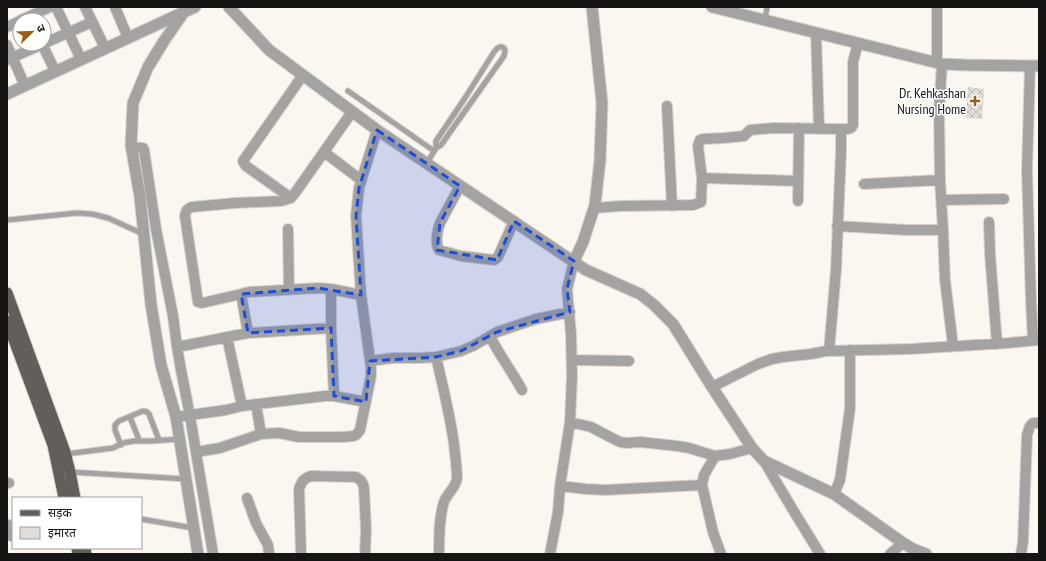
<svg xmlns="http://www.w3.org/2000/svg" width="1046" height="561" font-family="'PT Sans Narrow','Noto Sans Devanagari',sans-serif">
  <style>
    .building { fill: url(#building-cross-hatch) }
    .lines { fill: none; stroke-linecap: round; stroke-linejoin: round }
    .service-casing { stroke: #d7d2cd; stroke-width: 7 }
    .minor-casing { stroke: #d7d2cd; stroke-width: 12 }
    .tertiary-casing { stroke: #d7d2cd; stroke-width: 13 }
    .primary-casing { stroke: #d7d2cd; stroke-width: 13 }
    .service { stroke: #a5a3a1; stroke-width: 5 }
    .minor { stroke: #a5a3a1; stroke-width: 10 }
    .tertiary { stroke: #a5a3a1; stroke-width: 11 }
    .primary { stroke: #625f5b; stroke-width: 11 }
    .marked { fill: #1d4ed8; fill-opacity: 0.2; stroke: #1d4ed8; stroke-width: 3; stroke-dasharray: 8 5; stroke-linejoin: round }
    .poi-dot { fill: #98611b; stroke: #fff; stroke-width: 1.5 }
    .labels { text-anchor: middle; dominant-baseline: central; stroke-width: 3; stroke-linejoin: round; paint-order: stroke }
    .poi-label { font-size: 14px; fill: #171513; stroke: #fff; text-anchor: end }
  </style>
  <defs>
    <pattern id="building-cross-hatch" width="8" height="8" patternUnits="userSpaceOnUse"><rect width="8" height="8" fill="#e1dcd7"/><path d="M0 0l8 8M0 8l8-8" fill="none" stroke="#c0bcb8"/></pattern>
  </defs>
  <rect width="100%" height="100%" fill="#fbf6f0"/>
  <path class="building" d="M 968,87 L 984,89 L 982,119 L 966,118 Z"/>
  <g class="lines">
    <defs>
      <path id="service" d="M 765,20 L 767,7
        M 348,91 L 434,151
        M 427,163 L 436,148 L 441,145 L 504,56 L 505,50 L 504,48 C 500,45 497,48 494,52 L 465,98 L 436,141 L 436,148
        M 7,220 L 77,213 L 92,214 L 108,218 L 143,234
        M 130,417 L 139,440
        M 121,445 L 115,430 L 115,425 L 119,421 L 143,411 L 147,412 L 149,414 L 159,440
        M 66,454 L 113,448 L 123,443 L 134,441 L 152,441 L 180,439
        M 70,472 L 186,479
        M 141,519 L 193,528"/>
      <path id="minor" d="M 56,7 L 81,59
        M 85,7 L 105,48
        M 115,7 L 128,38
        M 937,7 L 937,63
        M 21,20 L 50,7
        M 7,27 L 20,21
        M 816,33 L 819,129
        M 42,44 L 55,71
        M 7,45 L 25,86
        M 7,60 L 92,22
        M 942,64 L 939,111 L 940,180 L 943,230 L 945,280 L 953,346
        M 1030,66 L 1027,170 L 1031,301 L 1033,340
        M 667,106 L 672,206
        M 131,147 L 143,148 L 144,150 L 156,229 L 173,316 L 177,347
        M 324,152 L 361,180
        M 702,178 L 798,181
        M 864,184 L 940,180
        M 460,186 L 440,223 C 437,231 435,243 439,250 L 461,256 L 494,260 L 498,257 L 514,221
        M 291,198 L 246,166 L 244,163 L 243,161 L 303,75
        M 941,200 L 1004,199
        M 798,201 L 799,128
        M 594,208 L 621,206 L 693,205 L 701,202 L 702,178 L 698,146 L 700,140 L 703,139 L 724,138 L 744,136 L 750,130 L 774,128 L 841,129 C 846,129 851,130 853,125 L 853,62 L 858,43
        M 989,222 L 990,254 L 997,344
        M 837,226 L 906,230 L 943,230
        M 288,229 L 289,289
        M 241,294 L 202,303 L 198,302 L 185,216 C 186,210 187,209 192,207 L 235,203 L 281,201 L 291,198 L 295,193 L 352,112
        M 331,328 L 331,289
        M 248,333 L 241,294 L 249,292 L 318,288 L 331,289 L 361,295
        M 490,336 C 499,355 512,371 522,390
        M 227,337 L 242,406
        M 829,351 L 836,270 L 841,152 L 841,129
        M 436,357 C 443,386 450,415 454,444 C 455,455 457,467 457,478 C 456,488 447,493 444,502 C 439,517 439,538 439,554
        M 572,360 L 629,361
        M 370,361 L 393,358 L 419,358 L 436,357 L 461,351 L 473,346 L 497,332 L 536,319 L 570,312
        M 712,387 L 758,364 L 772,359 L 783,357 L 811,354 L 826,351 L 910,349 L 1008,343 L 1039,340
        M 256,404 L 261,434 L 279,433 L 299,437 L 343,437 L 354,436 L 357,434 L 360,430 L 371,376 L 371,368 L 361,295 L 356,216 L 359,188 L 377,130
        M 176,417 L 226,410 L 242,406 L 325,396 L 334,396 L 366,402
        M 570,422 L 591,427 L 612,438 L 620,442 L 626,443 L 640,442 L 677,446 L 689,448 L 715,456 L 730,454 L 752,448
        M 196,452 L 220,448 L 261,434
        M 715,456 L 704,475 L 702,485 L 713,532 L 721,554
        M 764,461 L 793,510 L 820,554
        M 7,483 L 9,483
        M 560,486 L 586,489 L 605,490 L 702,485
        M 834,494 L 840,480 L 850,408 L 850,350
        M 247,498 L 256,523 L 268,545 L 269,554
        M 213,554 L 190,416 L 181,370 L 177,347 L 248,333 L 331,328 L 334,396
        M 301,554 L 299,489 C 302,481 303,479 311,476 L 356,477 C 361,480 363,482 364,488 L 366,529 L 365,554
        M 550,554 L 558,512 L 560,486 L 570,422 L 572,376 L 571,334 L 567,289 L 574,261
        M 890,554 L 903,543
        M 1021,554 L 1023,542 L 1027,435 L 1030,426 L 1033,423 L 1039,423"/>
      <path id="tertiary" d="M 229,7 L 269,50 L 377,130 L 586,270 L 640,294 L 654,305 L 673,324 L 712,387 L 752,448 L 764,461 L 834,494 L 903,543 L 913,549 L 926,554
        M 712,7 L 942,64 L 965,65 L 1039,66
        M 184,12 L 164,41 L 148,67 L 133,103 L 131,145 L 140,197 L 151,304 L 161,365 L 176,417 L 198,554
        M 7,94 L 195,7
        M 574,261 L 583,242 L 595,205 L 600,160 L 602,103 L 592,7
        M 7,525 L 13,528
        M 7,534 L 13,536"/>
      <path id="primary" d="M 7,293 L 65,452 L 70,472 L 75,498
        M 7,321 L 53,445 L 64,498
        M 77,548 L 78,554
        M 85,548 L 86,554"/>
    </defs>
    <use href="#service" class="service-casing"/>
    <use href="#minor" class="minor-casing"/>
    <use href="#tertiary" class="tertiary-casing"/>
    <use href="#primary" class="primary-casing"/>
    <use href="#service" class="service"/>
    <use href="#minor" class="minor"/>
    <use href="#tertiary" class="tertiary"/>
    <use href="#primary" class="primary"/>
  </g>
  <path class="marked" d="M 377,130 L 460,186 L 440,223 L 437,250 L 497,260 L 514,221 L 574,261 L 567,289 L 570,312 L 497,332 L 461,351 L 436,357 L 370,361 L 366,402 L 334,396 L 331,328 L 248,333 L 241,294 L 318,288 L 361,295 L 356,216 L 359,188 Z"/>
  <path class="poi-dot" d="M973 95h4v4h4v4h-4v4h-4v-4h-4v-4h4z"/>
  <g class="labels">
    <g class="poi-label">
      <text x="966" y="93">Dr. Kehkashan<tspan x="966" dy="16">Nursing Home</tspan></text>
    </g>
  </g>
  <rect width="1046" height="561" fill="none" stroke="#171513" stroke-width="16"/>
  <rect x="12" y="497" width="130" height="52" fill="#ffffff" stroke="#a2a1a1"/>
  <rect x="20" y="510" width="20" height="6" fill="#625f5b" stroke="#a2a1a1"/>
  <text x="48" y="517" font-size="12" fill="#171513">सड़क</text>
  <rect x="20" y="527" width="20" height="12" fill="#e1dcd7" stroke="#a2a1a1"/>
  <text x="48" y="537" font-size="12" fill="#171513">इमारत</text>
  <g transform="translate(32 32) rotate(67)"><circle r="19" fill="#ffffff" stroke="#a2a1a1"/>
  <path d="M0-3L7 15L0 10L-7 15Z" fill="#98611b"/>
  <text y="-6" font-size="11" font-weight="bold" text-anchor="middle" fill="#171513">उ</text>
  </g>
</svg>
